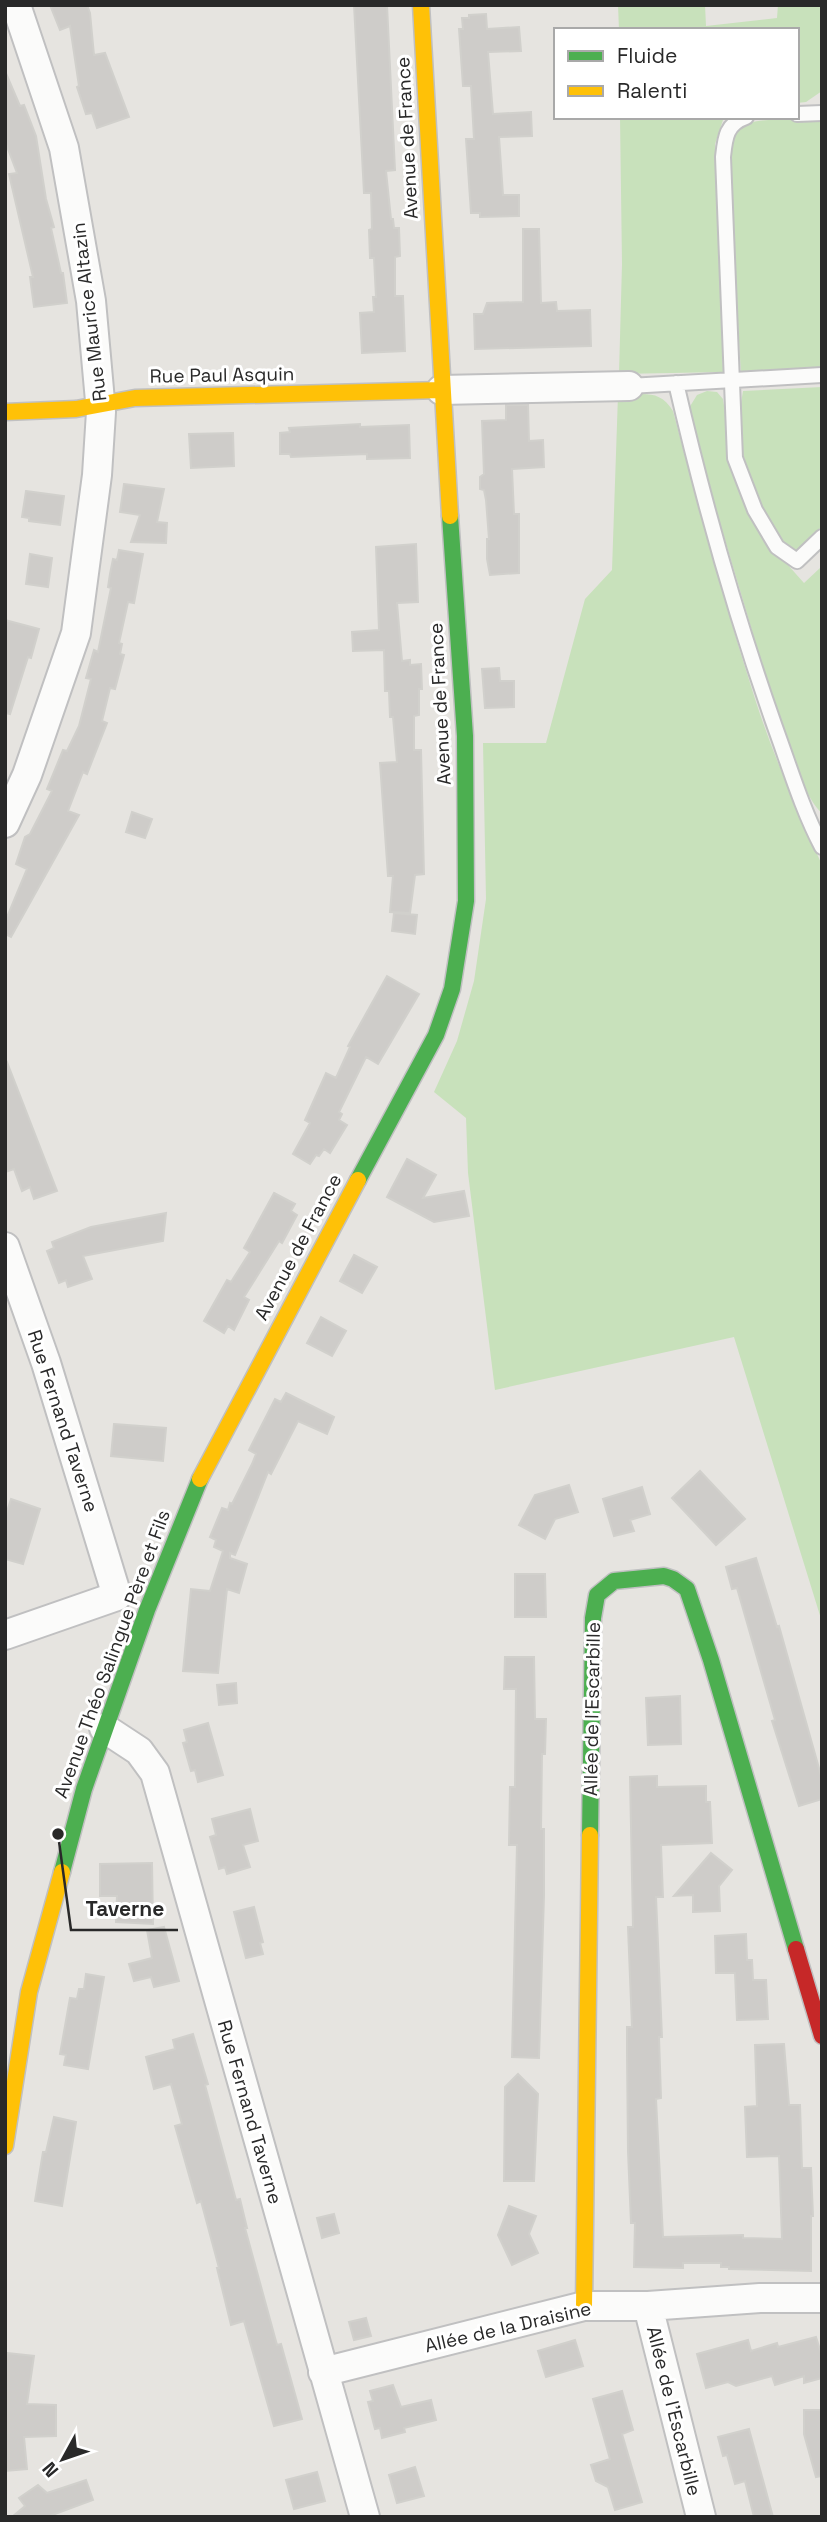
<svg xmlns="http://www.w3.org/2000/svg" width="827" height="2522" font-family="'Space Grotesk',sans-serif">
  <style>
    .green { fill: #c8e1bb }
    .building { fill: #ceccc9; stroke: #d1d0cc; stroke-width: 2 }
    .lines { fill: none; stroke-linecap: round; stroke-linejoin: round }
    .lane-casing { stroke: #c0c0c1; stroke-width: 18 }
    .street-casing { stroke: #c0c0c1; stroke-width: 32 }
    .fast-casing { stroke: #c0c0c1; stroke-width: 19 }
    .slow-casing { stroke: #c0c0c1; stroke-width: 19 }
    .jam-casing { stroke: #c0c0c1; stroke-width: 19 }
    .lane { stroke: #fbfbfa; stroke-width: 14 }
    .street { stroke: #fbfbfa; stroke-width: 28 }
    .fast { stroke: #4caf50; stroke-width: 16 }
    .slow { stroke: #ffc107; stroke-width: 16 }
    .jam { stroke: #c62828; stroke-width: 16 }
    .labels { text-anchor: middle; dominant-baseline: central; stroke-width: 6; stroke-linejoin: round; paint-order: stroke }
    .street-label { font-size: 19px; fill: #292929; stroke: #fff }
    .leader { fill: none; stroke: #292929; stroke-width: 2.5 }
    .callout-dot { fill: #292929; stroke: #fff; stroke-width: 2.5 }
    .callout-label { font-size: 21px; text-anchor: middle; font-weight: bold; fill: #292929; stroke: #fff; stroke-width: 6; stroke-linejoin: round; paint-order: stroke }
  </style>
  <rect width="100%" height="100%" fill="#e6e4e0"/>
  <path class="green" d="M 618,5 L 705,5 L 706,26 L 777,18 L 778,5 L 821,5 L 822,91 L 806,102 L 797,103 L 797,30 L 619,30 Z
    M 620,117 L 727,117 L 723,120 L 715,144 L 723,372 L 619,374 L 622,264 Z
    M 822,120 L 822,370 L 741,374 L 728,157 C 728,151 727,140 730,135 C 740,114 801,120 822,120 Z
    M 822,387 L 822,526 L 798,552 L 779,539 L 759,502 L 743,454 L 739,415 L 743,391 Z
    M 707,391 L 717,392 L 723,399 L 732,458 L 779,555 L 804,583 L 820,568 L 822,569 L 822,813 C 796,793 761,661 750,624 C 729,552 706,481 689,408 L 697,395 Z
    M 618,395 C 642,395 659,388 673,411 C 699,508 725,606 756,702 C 774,757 798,812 822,865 L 822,1622 L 734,1337 L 495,1390 L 468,1173 L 466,1118 L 434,1092 L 457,1041 L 474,981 L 486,899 L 483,743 L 546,743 L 585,599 L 612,570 Z"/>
  <path class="building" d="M 50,5 L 87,5 L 90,13 L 94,55 L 105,53 L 129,117 L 97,128 L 92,113 L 86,114 L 77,87 L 79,86 L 70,26 L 60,30 Z
    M 354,5 L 387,5 L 395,170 L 386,171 L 391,219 L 393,219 L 394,228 L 399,228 L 400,256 L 395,257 L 395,296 L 403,296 L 405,351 L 362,353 L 360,313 L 374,312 L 373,297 L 376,297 L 374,258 L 370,258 L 369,230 L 372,229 L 371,193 L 364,193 Z
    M 486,14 L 487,29 L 519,27 L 521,51 L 488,52 L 493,114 L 531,112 L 532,136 L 499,137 L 503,195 L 519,195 L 519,216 L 480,217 L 480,213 L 471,213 L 466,139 L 474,139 L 471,86 L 463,86 L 459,29 L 463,29 L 462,18 L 469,18 L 469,15 Z
    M 5,71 L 20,106 L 24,105 L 36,136 L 46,199 L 54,227 L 51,228 L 61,273 L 63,273 L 67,303 L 34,307 L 30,277 L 33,277 L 9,174 L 17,173 L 5,141 Z
    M 523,229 L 539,229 L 541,303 L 556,302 L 557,311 L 590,310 L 591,346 L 475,349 L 474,314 L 483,314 L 487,303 L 523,302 Z
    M 506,405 L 528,405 L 529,441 L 543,440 L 544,467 L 512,469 L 514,514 L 519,514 L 519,573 L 490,575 L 487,559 L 487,539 L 489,539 L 486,500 L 484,490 L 480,489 L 480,477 L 484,474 L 482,421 L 506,420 Z
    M 360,424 L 360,427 L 409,425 L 410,458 L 367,459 L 367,454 L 291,457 L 290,454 L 280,454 L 280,433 L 290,432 L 289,428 Z
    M 233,433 L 234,466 L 191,468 L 189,434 Z
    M 124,484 L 164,489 L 157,522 L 167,523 L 166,543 L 131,542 L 140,515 L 120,512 Z
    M 26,491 L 64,496 L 60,525 L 29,521 L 29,518 L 22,517 Z
    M 416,544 L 418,602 L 397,603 L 402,661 L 410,660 L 410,665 L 421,664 L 422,689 L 419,689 L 419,715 L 414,716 L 414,750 L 421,750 L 424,874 L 415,875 L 410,913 L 390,912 L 393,876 L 388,876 L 380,763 L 397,762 L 393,717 L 390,717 L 389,691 L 385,691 L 384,650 L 353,651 L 352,632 L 379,630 L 376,547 Z
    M 119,550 L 143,554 L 134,603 L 128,602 L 119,643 L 122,644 L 120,654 L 124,655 L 115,689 L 110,688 L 102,721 L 107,723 L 87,774 L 83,772 L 68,811 L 79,815 L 11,937 L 5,934 L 5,922 L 27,869 L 16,864 L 25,837 L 30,834 L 52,791 L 47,789 L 63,750 L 67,751 L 79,726 L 91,679 L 86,678 L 94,650 L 98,652 L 111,588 L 108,587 L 110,574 L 113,559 L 117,560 Z
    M 30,554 L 52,558 L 48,587 L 26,584 Z
    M 5,620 L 39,629 L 31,658 L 28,657 L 10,714 L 5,713 Z
    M 499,668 L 500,681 L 514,681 L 514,707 L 485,708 L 482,669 Z
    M 132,812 L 152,819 L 145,838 L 126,832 Z
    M 394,913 L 417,915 L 415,934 L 392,931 Z
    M 387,976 L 419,994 L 378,1064 L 366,1057 L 339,1112 L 342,1114 L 339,1120 L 347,1125 L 330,1153 L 324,1149 L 319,1156 L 316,1155 L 310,1164 L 293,1154 L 310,1123 L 305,1120 L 326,1073 L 336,1078 L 350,1047 L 348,1046 Z
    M 7,1062 L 57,1191 L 34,1199 L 30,1187 L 22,1191 L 14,1169 L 5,1172 L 5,1063 Z
    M 407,1159 L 436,1175 L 423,1198 L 464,1191 L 469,1216 L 434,1222 L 387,1197 Z
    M 274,1193 L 295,1204 L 291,1211 L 297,1215 L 282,1243 L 279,1241 L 244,1297 L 249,1300 L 234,1330 L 228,1326 L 224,1333 L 204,1321 L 227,1280 L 231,1282 L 250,1252 L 244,1248 Z
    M 166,1213 L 163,1241 L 83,1256 L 92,1279 L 68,1287 L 66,1280 L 59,1283 L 47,1251 L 54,1248 L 52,1242 L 91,1227 Z
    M 354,1255 L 377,1267 L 362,1293 L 340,1281 Z
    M 321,1317 L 346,1331 L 332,1356 L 307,1343 Z
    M 286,1393 L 334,1417 L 327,1434 L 298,1421 L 271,1474 L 268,1472 L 235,1555 L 230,1553 L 230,1558 L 247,1564 L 239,1593 L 227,1589 L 218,1673 L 183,1671 L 191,1589 L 210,1591 L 223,1551 L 214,1547 L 216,1540 L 210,1537 L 222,1508 L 228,1510 L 230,1503 L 232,1504 L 252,1464 L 256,1454 L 249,1450 L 275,1399 L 281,1402 Z
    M 114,1424 L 166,1428 L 163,1461 L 111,1456 Z
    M 700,1471 L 745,1519 L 716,1545 L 672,1498 Z
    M 569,1485 L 578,1512 L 555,1519 L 545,1539 L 519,1525 L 535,1495 Z
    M 642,1487 L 650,1514 L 630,1520 L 634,1531 L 614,1536 L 603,1499 Z
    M 11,1499 L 40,1509 L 23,1564 L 5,1559 L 5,1518 Z
    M 756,1558 L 777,1627 L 779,1626 L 822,1779 L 822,1799 L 799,1806 L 772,1721 L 775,1720 L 737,1588 L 732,1589 L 726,1567 Z
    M 515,1574 L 545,1574 L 546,1617 L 515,1617 Z
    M 505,1657 L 534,1657 L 535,1719 L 546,1719 L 545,1754 L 542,1754 L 541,1829 L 544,1829 L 544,1895 L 539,2058 L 512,2057 L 517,1845 L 509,1845 L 510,1787 L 515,1787 L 516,1689 L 504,1689 Z
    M 236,1683 L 237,1703 L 219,1705 L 217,1685 Z
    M 680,1696 L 681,1744 L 648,1745 L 646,1698 Z
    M 208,1723 L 223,1775 L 198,1782 L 195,1770 L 191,1771 L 183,1743 L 187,1742 L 184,1730 Z
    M 657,1776 L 657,1787 L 706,1786 L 706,1802 L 710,1802 L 712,1843 L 661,1845 L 663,1897 L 656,1897 L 662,2037 L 659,2037 L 661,2098 L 656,2099 L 663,2237 L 743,2235 L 743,2238 L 782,2239 L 779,2156 L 747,2157 L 745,2107 L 757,2106 L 755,2045 L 784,2044 L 789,2105 L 800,2105 L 802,2168 L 811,2168 L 813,2216 L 811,2216 L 811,2271 L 729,2269 L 729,2267 L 721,2267 L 721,2263 L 683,2263 L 683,2268 L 634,2267 L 635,2223 L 631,2223 L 628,2151 L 627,2052 L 627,2027 L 632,2027 L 628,1927 L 633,1927 L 630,1777 Z
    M 250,1809 L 258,1841 L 243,1845 L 250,1867 L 227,1874 L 225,1867 L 219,1869 L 215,1854 L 210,1837 L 216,1835 L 212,1819 Z
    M 711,1853 L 732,1870 L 719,1886 L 720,1911 L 693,1912 L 693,1895 L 674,1896 Z
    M 152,1863 L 153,1924 L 116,1922 L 117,1896 L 100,1896 L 100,1864 Z
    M 254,1907 L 263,1942 L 260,1943 L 263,1954 L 246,1958 L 234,1912 Z
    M 164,1927 L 179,1981 L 154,1987 L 151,1977 L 134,1981 L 129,1964 L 152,1958 L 147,1930 Z
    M 746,1934 L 747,1960 L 752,1960 L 753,1980 L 766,1980 L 768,2019 L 737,2020 L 735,1973 L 716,1973 L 715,1936 Z
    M 86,1974 L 104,1977 L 88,2069 L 64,2065 L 66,2055 L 60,2054 L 70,1998 L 77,1999 L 79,1989 L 84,1989 Z
    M 193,2034 L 208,2084 L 205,2085 L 236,2200 L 240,2199 L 247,2228 L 245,2228 L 277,2345 L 281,2344 L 302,2419 L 274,2426 L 244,2321 L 231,2325 L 217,2268 L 219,2268 L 201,2201 L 197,2203 L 175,2126 L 182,2124 L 171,2084 L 154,2089 L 146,2057 L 175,2049 L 173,2040 Z
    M 518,2074 L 538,2094 L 534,2181 L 504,2181 L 505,2087 Z
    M 54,2117 L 76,2122 L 62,2206 L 35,2201 L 43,2152 L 46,2152 Z
    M 509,2206 L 536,2216 L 529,2234 L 538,2253 L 512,2265 L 498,2235 Z
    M 334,2214 L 339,2233 L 322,2238 L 317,2218 Z
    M 366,2318 L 371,2336 L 354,2340 L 349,2322 Z
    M 816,2337 L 822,2356 L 822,2378 L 804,2383 L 804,2376 L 775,2385 L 772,2376 L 736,2386 L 728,2382 L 706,2388 L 697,2354 L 748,2340 L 751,2351 L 777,2343 L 778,2347 Z
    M 575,2340 L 583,2366 L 546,2377 L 538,2351 Z
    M 7,2353 L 34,2356 L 27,2404 L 56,2405 L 56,2436 L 24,2437 L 27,2469 L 5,2471 L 5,2366 Z
    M 393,2385 L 401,2407 L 431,2400 L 436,2420 L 404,2428 L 405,2432 L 382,2438 L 380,2428 L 375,2429 L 368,2402 L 373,2401 L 370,2391 Z
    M 622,2391 L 633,2430 L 622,2434 L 642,2502 L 615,2510 L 608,2487 L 596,2481 L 591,2465 L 610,2459 L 593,2399 Z
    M 804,2410 L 822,2410 L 822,2476 L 816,2477 L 804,2434 Z
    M 749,2429 L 773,2517 L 754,2517 L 745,2481 L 735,2484 L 727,2455 L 723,2456 L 718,2437 Z
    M 415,2467 L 424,2496 L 397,2503 L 389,2475 Z
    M 317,2472 L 325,2501 L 294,2509 L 286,2480 Z
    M 86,2480 L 93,2500 L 47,2517 L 12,2517 L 25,2506 L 19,2498 L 38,2485 L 47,2493 Z"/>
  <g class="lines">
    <defs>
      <path id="lane" d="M 797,114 L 822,113
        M 746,117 C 726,124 725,138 723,157 L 735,458 L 755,510 L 777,547 L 797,561 L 822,537
        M 676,383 C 703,500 735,614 775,727 C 790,768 802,809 822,847
        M 629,386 L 822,375"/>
      <path id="street" d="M 441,390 L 629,386
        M 5,823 L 27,775 L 76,633 L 97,475 L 101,412 L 91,301 L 64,148 L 16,5
        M 5,1247 L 46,1363 L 117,1596
        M 5,1635 L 117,1596
        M 104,1728 L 139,1751 L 155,1773 L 365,2517
        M 648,2306 L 701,2517
        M 323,2372 L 584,2306 L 648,2306 L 760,2298 L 822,2298"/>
      <path id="fast" d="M 358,1180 L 436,1035 L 452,989 L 466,901 L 465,736 L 450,516
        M 590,1835 L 593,1618 L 597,1595 L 614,1581 L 664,1576 L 673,1579 L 687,1589 L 711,1660 L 796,1949
        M 62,1872 L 84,1789 L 147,1610 L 200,1479"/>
      <path id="slow" d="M 421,5 L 450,516
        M 5,412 L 76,409 L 135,398 L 441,390
        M 200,1479 L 358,1180
        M 5,2146 L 29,1992 L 62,1872
        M 584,2306 L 590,1835"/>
      <path id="jam" d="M 796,1949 L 822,2036"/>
    </defs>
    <use href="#lane" class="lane-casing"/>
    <use href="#street" class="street-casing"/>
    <use href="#fast" class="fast-casing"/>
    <use href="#slow" class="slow-casing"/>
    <use href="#jam" class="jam-casing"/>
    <use href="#lane" class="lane"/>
    <use href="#street" class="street"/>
    <use href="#fast" class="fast"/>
    <use href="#slow" class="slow"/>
    <use href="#jam" class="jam"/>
  </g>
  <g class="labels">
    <g class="street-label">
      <text transform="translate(407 138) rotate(-93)">Avenue de France</text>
      <text transform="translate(89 312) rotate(-97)">Rue Maurice Altazin</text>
      <text transform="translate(222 375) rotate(-1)">Rue Paul Asquin</text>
      <text transform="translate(440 704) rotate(-93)">Avenue de France</text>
      <text transform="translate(298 1247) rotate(-62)">Avenue de France</text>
      <text transform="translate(63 1421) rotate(72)">Rue Fernand Taverne</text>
      <text transform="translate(112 1654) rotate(-70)">Avenue Théo Salingue Père et Fils</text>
      <text transform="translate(592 1709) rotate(-89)">Allée de l'Escarbille</text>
      <text transform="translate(250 2112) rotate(74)">Rue Fernand Taverne</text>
      <text transform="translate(508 2327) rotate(-13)">Allée de la Draisine</text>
      <text transform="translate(674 2411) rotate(76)">Allée de l'Escarbille</text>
    </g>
  </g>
  <path class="leader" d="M58 1834L71 1930H178"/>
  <circle class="callout-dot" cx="58" cy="1834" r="7"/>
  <g class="callout-label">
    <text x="125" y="1916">Taverne</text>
  </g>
  <rect width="827" height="2522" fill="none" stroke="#292929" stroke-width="14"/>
  <rect x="554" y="28" width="245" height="91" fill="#ffffff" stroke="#a9a9a9" stroke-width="2"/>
  <rect x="568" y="51" width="35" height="10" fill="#4caf50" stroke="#a9a9a9" stroke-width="2"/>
  <text x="617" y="63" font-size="21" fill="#292929">Fluide</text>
  <rect x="568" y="86" width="35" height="10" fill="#ffc107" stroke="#a9a9a9" stroke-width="2"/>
  <text x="617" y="98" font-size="21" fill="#292929">Ralenti</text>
  <g transform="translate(63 2459) rotate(230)" stroke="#ffffff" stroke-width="5" paint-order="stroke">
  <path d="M0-5L12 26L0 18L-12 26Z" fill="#292929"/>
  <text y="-10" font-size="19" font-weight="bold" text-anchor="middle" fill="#292929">N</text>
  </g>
</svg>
